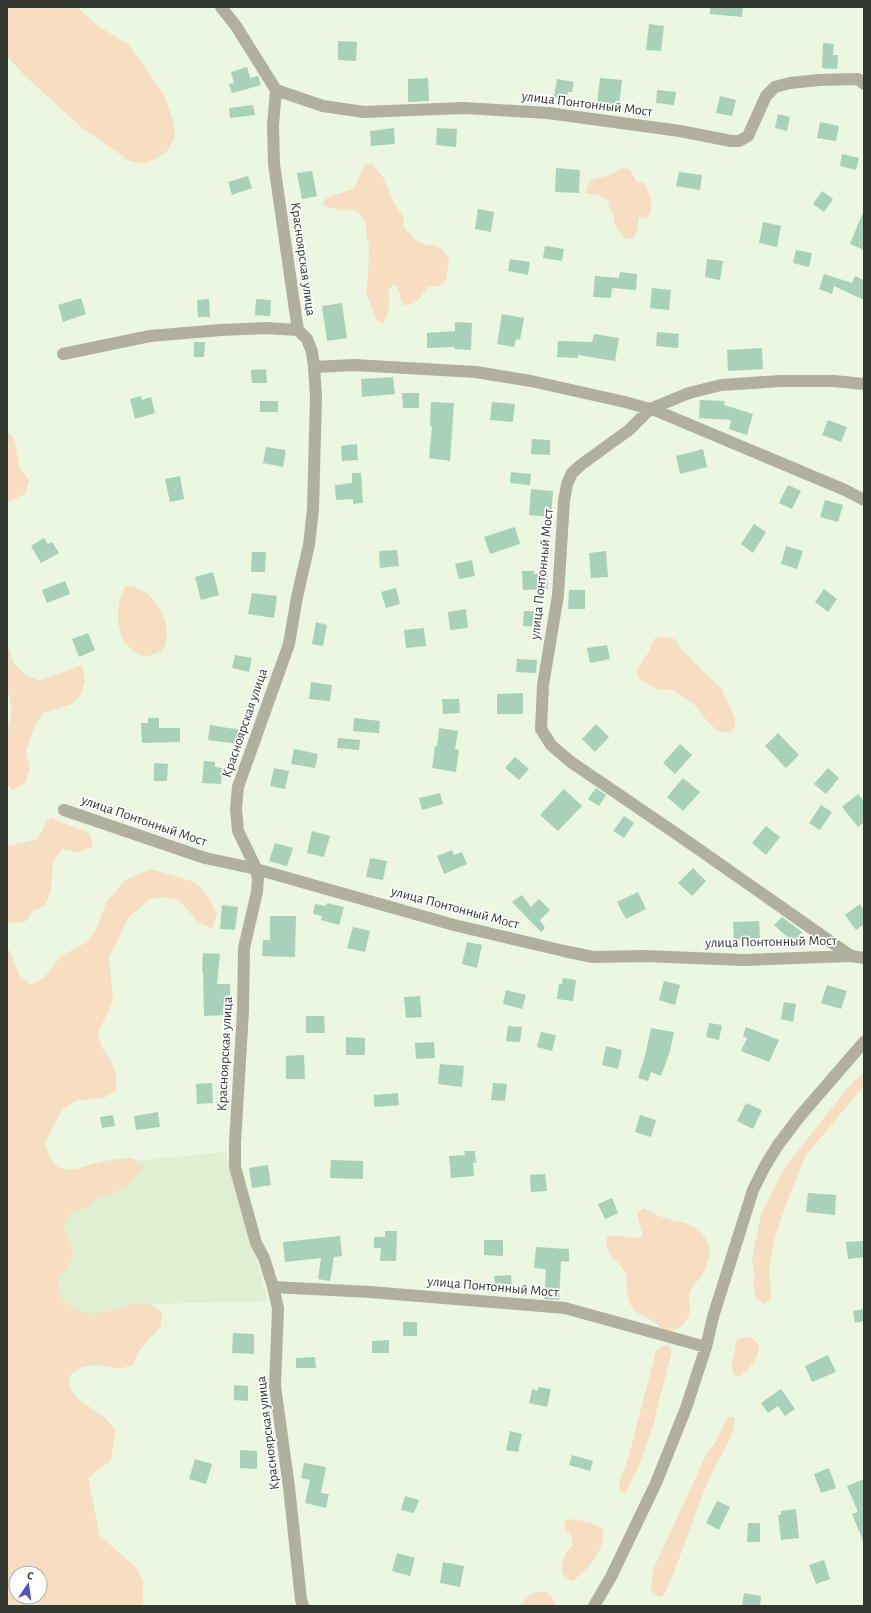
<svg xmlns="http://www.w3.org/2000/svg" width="871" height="1613" font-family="'Alegreya Sans',sans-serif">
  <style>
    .built { fill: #dfefd2 }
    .green { fill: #f8dec0; fill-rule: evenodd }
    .building { fill: #a7d1b9 }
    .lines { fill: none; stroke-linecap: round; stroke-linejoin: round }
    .minor { stroke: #b1af9d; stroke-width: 12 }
    .labels { text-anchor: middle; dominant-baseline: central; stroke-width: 3.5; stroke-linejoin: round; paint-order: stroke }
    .street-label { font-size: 14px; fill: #31362e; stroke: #fff }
  </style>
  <rect width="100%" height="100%" fill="#ebf7e1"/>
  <path class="built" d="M 226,1152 L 268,1301 L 150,1304 L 136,1302 L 123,1308 L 96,1313 L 81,1312 L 69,1305 L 59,1294 L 58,1279 L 75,1256 L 64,1226 L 71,1213 L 85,1209 L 96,1200 L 125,1188 L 145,1167 L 137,1161 Z"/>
  <path class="green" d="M 7,7 L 77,7 L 98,26 L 129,45 L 164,95 L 174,123 L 175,137 L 167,151 L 155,160 L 142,164 L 128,160 L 80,126 L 24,75 L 7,56 Z
    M 365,164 L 372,164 L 383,177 L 392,199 L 404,218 L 403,225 L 407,231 L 419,243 L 435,246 L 443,250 L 449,257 L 446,282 L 438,286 L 428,287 C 420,297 418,305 404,305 L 400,300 L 400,293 L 395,284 L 388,290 C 390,304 390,312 383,324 L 377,321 L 366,293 L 368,278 L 369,246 L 367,238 L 366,224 L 358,212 L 351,209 L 344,211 L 323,206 L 324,200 L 331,196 L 354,189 Z
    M 621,168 L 629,169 L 637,182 L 644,183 C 650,196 656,206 646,219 L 639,217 L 637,232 L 633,239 L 625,238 L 615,226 L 613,213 L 609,207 L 608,200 L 601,196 L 586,193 C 588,177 595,179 607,176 C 612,174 617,170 621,168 Z
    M 7,432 L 14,438 L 20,468 L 29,480 L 25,494 L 7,502 Z
    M 126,586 C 153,587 173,620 165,645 C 164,650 159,652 154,654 C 143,659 139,656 130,648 C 129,646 125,644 124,642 C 122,639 121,633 120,630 C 116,616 118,598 126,586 Z
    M 660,636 L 675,639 L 681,649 L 722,689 C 726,705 741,716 733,731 L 725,733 L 718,731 L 706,720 L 697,707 L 674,690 L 659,690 L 639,678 L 637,671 L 644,658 L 649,652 L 654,639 Z
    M 7,643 L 14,663 L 24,673 L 39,681 L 82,665 L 85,680 L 81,695 L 71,704 L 43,713 L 35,725 L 26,752 L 30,768 L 25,783 L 12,790 L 7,784 L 7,732 L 12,711 L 7,686 Z
    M 51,818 L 89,833 L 93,847 L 78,852 L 62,849 L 53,861 L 51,891 L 45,905 L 33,911 L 25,922 L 10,923 L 7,920 L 7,846 L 38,839 L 46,822 Z
    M 151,869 L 195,882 L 206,893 L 217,914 L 212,929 L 198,922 L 179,900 L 165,897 L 150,899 L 128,918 L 109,957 L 113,1001 L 98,1033 L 102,1048 L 111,1060 L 116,1075 L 116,1090 L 104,1098 L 77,1100 L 62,1110 L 45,1143 C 55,1181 73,1169 101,1162 C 111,1159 122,1159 132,1158 L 145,1167 L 125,1188 L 96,1200 L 85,1209 L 71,1213 L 64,1226 L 75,1256 L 58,1279 L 59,1294 L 69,1305 L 81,1312 L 96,1313 L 123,1308 L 136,1302 L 150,1304 L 162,1312 L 161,1326 L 138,1352 L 133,1365 L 119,1369 L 99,1365 L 83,1367 L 71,1374 L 69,1387 L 78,1399 L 104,1417 L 116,1430 L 111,1460 L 88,1478 L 100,1536 L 136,1567 L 143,1581 L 143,1606 L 7,1606 L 7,949 L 9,950 L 20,976 L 31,985 L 44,978 L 61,956 L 87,942 L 96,930 L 106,903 L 125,880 ZM 16,1573 L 40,1573 L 40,1597 L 16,1597 Z
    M 864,1072 L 864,1086 L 806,1155 L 785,1206 L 775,1238 L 769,1268 L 771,1297 L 769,1300 L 764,1304 L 756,1298 L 753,1284 L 755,1274 L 752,1261 L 754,1248 L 761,1215 L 785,1167 L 850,1085 Z
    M 643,1208 C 648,1210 652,1213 657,1215 C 673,1222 691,1221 703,1235 C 713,1246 710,1257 705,1269 C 702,1278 691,1286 689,1295 C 688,1299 690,1303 690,1307 C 690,1321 680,1329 668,1333 C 661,1330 658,1324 651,1320 C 635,1311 631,1313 627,1292 C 626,1285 628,1276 624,1271 C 616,1257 604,1257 607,1237 C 619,1233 630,1240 642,1237 C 643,1228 637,1221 638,1212 Z
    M 745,1337 L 752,1338 L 759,1345 C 758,1361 751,1366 740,1377 L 734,1375 C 728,1362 737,1357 735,1344 L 738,1339 Z
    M 667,1345 L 672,1350 L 652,1429 L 638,1468 L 625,1493 L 619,1491 L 620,1479 L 628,1459 L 656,1351 L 661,1347 Z
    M 728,1417 L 735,1417 C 735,1437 720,1456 712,1473 C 694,1512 683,1553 666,1591 L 662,1597 L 656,1595 L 651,1590 L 653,1570 L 705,1457 L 717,1440 Z
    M 572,1519 L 592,1523 L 604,1530 C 603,1553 590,1567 573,1581 C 560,1578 559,1566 565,1555 C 566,1552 570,1549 573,1545 L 572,1538 L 564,1527 L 565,1521 Z
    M 537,1592 L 546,1592 C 551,1596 555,1599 556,1606 L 519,1606 L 530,1595 Z"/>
  <path class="building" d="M 710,7 L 743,7 L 742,17 L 710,14 Z
    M 649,24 L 664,26 L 661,51 L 646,50 Z
    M 338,41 L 357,42 L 356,61 L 338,60 Z
    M 823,43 L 834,44 L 833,55 L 838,55 L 837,69 L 822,68 Z
    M 247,67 L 250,78 L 258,76 L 261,85 L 232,93 L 229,84 L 234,83 L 231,72 Z
    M 428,78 L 429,101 L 408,102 L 408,79 Z
    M 600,78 L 622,80 L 619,107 L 597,104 Z
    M 557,79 L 574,82 L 572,92 L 568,92 L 566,99 L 554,97 Z
    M 657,90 L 676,92 L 674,105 L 656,103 Z
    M 720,96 L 736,100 L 732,116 L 716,113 Z
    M 253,105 L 255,115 L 230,118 L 229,108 Z
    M 778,114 L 790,117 L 787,131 L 775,128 Z
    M 820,122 L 839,126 L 836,141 L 817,138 Z
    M 394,128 L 395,144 L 371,146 L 370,131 Z
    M 437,128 L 457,129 L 456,147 L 436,145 Z
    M 842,154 L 859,158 L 856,170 L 840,166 Z
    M 556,168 L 580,170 L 579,193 L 555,192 Z
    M 312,171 L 317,196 L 302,199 L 297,173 Z
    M 679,172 L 702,175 L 700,190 L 676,186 Z
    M 248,176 L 252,188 L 232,195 L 228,182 Z
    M 822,191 L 833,199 L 824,212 L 813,204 Z
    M 478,209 L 494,212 L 491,232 L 475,229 Z
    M 864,210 L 864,250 L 850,244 Z
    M 763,222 L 781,226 L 777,247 L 759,243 Z
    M 545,246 L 564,249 L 562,261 L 543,258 Z
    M 796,250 L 812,253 L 809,267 L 793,263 Z
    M 510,259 L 530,262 L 528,275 L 508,271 Z
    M 707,259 L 723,261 L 720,280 L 705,277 Z
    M 620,272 L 637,274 L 636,290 L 612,288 L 611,298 L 593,297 L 595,276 L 619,278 Z
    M 824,274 L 852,283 L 855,276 L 864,280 L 864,300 L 834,286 L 832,294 L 819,289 Z
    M 652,288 L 671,290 L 669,310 L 650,308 Z
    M 81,298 L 86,314 L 63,322 L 58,305 Z
    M 209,299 L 210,317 L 198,317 L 197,300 Z
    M 256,299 L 271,300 L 270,316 L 255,315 Z
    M 342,303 L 347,338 L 327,341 L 322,306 Z
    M 502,314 L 524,318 L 520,340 L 516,339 L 514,347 L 497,344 Z
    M 455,322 L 472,323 L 471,350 L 454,349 L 455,347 L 427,348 L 427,333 L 455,331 Z
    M 657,332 L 679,334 L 678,348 L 656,346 Z
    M 594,334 L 619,338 L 615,361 L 578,355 L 578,358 L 557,357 L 558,341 L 592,342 Z
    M 194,342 L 205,342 L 204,357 L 194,357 Z
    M 762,348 L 763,369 L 728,371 L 727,350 Z
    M 266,369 L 267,383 L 252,383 L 251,370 Z
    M 393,377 L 395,394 L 362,397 L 361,379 Z
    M 402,393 L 419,393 L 419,408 L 403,408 Z
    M 141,396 L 142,400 L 151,397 L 155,413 L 135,419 L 130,399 Z
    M 700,400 L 725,401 L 724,405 L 753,414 L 747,435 L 729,429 L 731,420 L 699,418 Z
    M 260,401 L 278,401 L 278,412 L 260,412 Z
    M 431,402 L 454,403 L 450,461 L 429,458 L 432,426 L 430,426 Z
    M 492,402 L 515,404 L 513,422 L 490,420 Z
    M 828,420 L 847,427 L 841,442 L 822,435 Z
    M 532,439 L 550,440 L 550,455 L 531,454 Z
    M 357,444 L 358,460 L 342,461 L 341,446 Z
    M 266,447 L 286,450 L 283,467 L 263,463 Z
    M 703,449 L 707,467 L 680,474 L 676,456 Z
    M 511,472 L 531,474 L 530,485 L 510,483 Z
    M 352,473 L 361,473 L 363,503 L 353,504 L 353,499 L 336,500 L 335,485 L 352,483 Z
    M 180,476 L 184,499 L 170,502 L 165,479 Z
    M 788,485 L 801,491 L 792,509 L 779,503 Z
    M 531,489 L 553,491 L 551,517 L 529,515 Z
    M 825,500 L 843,505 L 838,522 L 820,517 Z
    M 754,524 L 766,532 L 753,553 L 741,544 Z
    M 515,527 L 520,544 L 490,554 L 484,537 Z
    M 44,538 L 48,544 L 52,542 L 59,553 L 41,563 L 31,546 Z
    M 786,546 L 803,551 L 797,569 L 781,564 Z
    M 397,550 L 399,566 L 380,568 L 379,551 Z
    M 606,551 L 608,577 L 591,578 L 589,553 Z
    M 252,552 L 266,552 L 265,572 L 251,572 Z
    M 472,560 L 475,576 L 459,579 L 455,564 Z
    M 522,571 L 534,571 L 534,574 L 547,573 L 548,589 L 523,590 Z
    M 213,572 L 219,595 L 201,600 L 195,577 Z
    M 65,581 L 70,594 L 47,603 L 42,590 Z
    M 396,588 L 400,604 L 386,608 L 381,592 Z
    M 824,589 L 837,599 L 828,612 L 815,602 Z
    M 569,590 L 585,590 L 585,609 L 568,609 Z
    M 252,593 L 277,596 L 274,618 L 248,614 Z
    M 466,609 L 468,628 L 450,630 L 448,612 Z
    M 524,611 L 542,612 L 541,627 L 523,626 Z
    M 316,622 L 327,625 L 323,646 L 312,644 Z
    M 424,628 L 426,646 L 406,648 L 404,630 Z
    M 88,633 L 95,650 L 79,657 L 72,639 Z
    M 607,645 L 610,659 L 590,663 L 587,648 Z
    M 235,655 L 252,658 L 249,672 L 232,668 Z
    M 517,659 L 537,660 L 536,673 L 516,672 Z
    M 311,682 L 332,685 L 330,701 L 309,699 Z
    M 523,693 L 523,714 L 497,714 L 497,694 Z
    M 442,699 L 459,699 L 460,713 L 443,714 Z
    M 148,718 L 159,718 L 159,728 L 180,728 L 180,742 L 142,743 L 141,723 L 148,723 Z
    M 354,718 L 380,721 L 379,733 L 353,731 Z
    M 596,724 L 609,737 L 595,752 L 582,739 Z
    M 210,725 L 240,730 L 238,744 L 208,740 Z
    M 439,728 L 458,731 L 455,749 L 459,750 L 456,772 L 432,768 L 435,746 L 437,746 Z
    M 778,733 L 799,755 L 786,768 L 765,746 Z
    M 338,738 L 360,740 L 359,750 L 337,748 Z
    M 680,744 L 692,755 L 675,774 L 663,763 Z
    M 294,749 L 318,754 L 315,768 L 291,764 Z
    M 515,757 L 529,769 L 519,780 L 505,768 Z
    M 204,761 L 215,762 L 215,767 L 222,768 L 221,784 L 202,783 Z
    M 154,763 L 168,764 L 167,781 L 154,781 Z
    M 274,768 L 289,771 L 285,789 L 270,786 Z
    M 828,768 L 839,778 L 826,794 L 814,784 Z
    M 683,778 L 700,792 L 683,811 L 667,797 Z
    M 596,788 L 606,795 L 599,806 L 588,799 Z
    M 564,789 L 582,806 L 558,831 L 540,815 Z
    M 440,793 L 443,804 L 422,810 L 419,798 Z
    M 858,794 L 864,801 L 864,822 L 858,827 L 842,807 Z
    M 821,805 L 832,812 L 820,830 L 809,823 Z
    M 624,816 L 634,823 L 624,838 L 613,831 Z
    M 766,826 L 780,837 L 766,855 L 752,843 Z
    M 312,831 L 330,836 L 324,857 L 307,853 Z
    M 275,843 L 293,848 L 287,866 L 269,861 Z
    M 452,850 L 454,855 L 462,852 L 467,864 L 444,874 L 437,856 Z
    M 370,858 L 387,861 L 383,880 L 366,877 Z
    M 693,868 L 706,881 L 692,896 L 678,883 Z
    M 638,892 L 646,909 L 626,919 L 617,902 Z
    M 522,895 L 531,907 L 539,899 L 550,910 L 540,920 L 545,928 L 541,932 L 512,902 Z
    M 327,903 L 344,907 L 339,925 L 321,920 L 322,916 L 313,914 L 315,904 L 326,906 Z
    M 860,904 L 864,910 L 864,924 L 856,930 L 845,915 Z
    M 222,905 L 238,907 L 235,930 L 220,929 Z
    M 270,916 L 296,916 L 295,957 L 262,956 L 263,940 L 270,940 Z
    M 782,917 L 802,932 L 793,942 L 774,925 Z
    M 759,921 L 760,938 L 734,940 L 733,922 Z
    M 353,927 L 370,931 L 365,952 L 347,948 Z
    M 467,942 L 482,945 L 477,968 L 462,964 Z
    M 203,953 L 220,954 L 217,984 L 230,984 L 230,995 L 225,996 L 225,1015 L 204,1016 L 203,972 L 202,972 Z
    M 563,978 L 576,980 L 573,1001 L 557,999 L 559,984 L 562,984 Z
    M 664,981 L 680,985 L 675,1005 L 659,1000 Z
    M 827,985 L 847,991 L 841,1009 L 821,1003 Z
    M 506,990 L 526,995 L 522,1009 L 503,1004 Z
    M 420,996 L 422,1017 L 406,1018 L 404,997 Z
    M 784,1002 L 796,1004 L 793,1022 L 781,1019 Z
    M 306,1016 L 324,1016 L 325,1033 L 306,1033 Z
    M 709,1023 L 722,1025 L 719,1040 L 706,1037 Z
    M 508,1026 L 522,1027 L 520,1042 L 506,1041 Z
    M 746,1027 L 779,1040 L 769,1062 L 741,1051 L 747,1038 L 743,1036 Z
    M 651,1028 L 674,1032 L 670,1051 L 661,1076 L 651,1072 L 648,1081 L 638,1078 L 645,1056 Z
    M 541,1032 L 556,1035 L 552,1051 L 537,1047 Z
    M 346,1037 L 365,1038 L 365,1055 L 346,1055 Z
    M 434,1042 L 435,1058 L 416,1059 L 415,1043 Z
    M 606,1046 L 622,1050 L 618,1069 L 602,1065 Z
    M 304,1055 L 305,1079 L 286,1079 L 286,1056 Z
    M 440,1064 L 464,1066 L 462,1087 L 438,1084 Z
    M 212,1083 L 213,1103 L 197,1104 L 196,1084 Z
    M 493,1083 L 507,1084 L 505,1101 L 491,1100 Z
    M 398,1093 L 399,1105 L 374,1107 L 374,1095 Z
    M 746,1103 L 762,1110 L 753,1129 L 737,1121 Z
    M 158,1112 L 160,1127 L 136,1130 L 134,1116 Z
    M 113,1115 L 115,1126 L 102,1128 L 100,1117 Z
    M 640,1115 L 656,1120 L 651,1137 L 635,1132 Z
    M 464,1151 L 475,1151 L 476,1163 L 473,1163 L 474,1176 L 451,1178 L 449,1156 L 465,1155 Z
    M 331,1160 L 363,1161 L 363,1179 L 330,1178 Z
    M 268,1165 L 271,1185 L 252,1188 L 249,1168 Z
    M 545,1174 L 547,1191 L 531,1192 L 530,1175 Z
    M 808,1193 L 836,1195 L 835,1215 L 806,1212 Z
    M 612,1198 L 618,1213 L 605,1219 L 598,1204 Z
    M 385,1231 L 397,1231 L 396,1261 L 380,1261 L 381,1248 L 374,1248 L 374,1237 L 385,1237 Z
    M 340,1236 L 342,1256 L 334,1257 L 330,1281 L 318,1279 L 321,1258 L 285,1262 L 283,1242 Z
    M 484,1240 L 503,1240 L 503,1256 L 484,1255 Z
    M 864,1241 L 864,1257 L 848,1259 L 846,1242 Z
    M 536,1247 L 569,1249 L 569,1262 L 561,1261 L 559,1300 L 544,1299 L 546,1269 L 534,1268 Z
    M 511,1275 L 512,1287 L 495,1287 L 494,1276 Z
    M 864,1309 L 864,1321 L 855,1323 L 853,1311 Z
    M 403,1322 L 417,1322 L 417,1336 L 403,1336 Z
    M 233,1333 L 254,1334 L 254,1354 L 232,1353 Z
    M 389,1340 L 389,1353 L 372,1353 L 372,1341 Z
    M 828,1355 L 836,1372 L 812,1382 L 805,1366 Z
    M 315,1357 L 316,1368 L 296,1368 L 296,1358 Z
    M 234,1385 L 248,1386 L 248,1401 L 234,1400 Z
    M 538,1387 L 551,1389 L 547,1407 L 529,1403 L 532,1389 L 538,1391 Z
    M 781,1389 L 795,1409 L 785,1416 L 778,1406 L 768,1413 L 761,1403 Z
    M 510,1431 L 522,1434 L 518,1452 L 506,1450 Z
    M 240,1450 L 257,1451 L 257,1469 L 240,1468 Z
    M 572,1455 L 593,1461 L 590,1471 L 569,1465 Z
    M 195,1459 L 212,1464 L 206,1484 L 189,1479 Z
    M 304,1463 L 326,1467 L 321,1493 L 329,1494 L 326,1508 L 305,1503 L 310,1480 L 301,1478 Z
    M 829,1468 L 836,1488 L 821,1493 L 814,1474 Z
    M 864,1479 L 864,1543 L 852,1514 L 858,1512 L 847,1486 Z
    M 405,1496 L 419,1500 L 414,1513 L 401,1510 Z
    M 717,1501 L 730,1507 L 719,1530 L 706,1523 Z
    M 796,1509 L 799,1538 L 781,1540 L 778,1515 L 781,1515 L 781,1511 Z
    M 748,1523 L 760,1523 L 760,1542 L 747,1542 Z
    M 397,1553 L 415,1558 L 410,1576 L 392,1571 Z
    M 824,1560 L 830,1579 L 816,1584 L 809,1565 Z
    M 443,1562 L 464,1566 L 460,1587 L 440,1583 Z
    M 744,1593 L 761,1596 L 760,1606 L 742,1606 Z"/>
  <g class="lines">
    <path class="minor" d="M 221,7 L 236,26 L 276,90 L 273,125 L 274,164 L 297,324 L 298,330 L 307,339 L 312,352 L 314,367 L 316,397 L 313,509 L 309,545 L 297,597 L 289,644 L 238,787 L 236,809 L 238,831 L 254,864 L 258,878 L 257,892 L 244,948 L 243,1011 L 235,1143 L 235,1167 L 256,1243 L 264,1258 L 273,1287 L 278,1308 L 275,1386 L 289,1487 L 301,1600 L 303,1606
      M 276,90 L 323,106 L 364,112 L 464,108 L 548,113 L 680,131 L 731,141 L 739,141 L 748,136 L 766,96 L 775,87 L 790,83 L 819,80 L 858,79 L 864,84
      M 63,354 L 150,336 L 221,330 L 265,328 L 298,330
      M 314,367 L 354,365 L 476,372 L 531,381 L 625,402 L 657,411 L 845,490 L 864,500
      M 64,810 L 205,858 L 256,869 L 454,925 L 564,951 L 593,957 L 645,956 L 744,960 L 851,956 L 864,958
      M 851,956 L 684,839 L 571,762 L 551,745 L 541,729 L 543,685 L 558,595 L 564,501 L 567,484 L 572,473 L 582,464 L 629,430 L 650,409 L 689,393 L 721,385 L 781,381 L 834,381 L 864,384
      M 273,1287 L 370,1292 L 565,1308 L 706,1347
      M 594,1606 L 611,1577 L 656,1483 L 686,1408 L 706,1347 L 713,1317 L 753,1190 L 765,1166 L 778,1145 L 800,1116 L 864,1042"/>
  </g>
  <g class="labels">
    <g class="street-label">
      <text transform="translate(587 104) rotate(7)">улица Понтонный Мост</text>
      <text transform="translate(303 259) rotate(82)">Красноярская улица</text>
      <text transform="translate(542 574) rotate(-84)">улица Понтонный Мост</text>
      <text transform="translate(245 723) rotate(-71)">Красноярская улица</text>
      <text transform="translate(144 821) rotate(19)">улица Понтонный Мост</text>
      <text transform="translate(455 908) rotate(15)">улица Понтонный Мост</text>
      <text transform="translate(771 942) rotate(-1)">улица Понтонный Мост</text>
      <text transform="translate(225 1054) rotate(-87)">Красноярская улица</text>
      <text transform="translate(493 1287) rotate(5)">улица Понтонный Мост</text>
      <text transform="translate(268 1433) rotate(-97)">Красноярская улица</text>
    </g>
  </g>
  <rect width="871" height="1613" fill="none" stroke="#31362e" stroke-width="16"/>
  <g transform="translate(28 1585) rotate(13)"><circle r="19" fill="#ffffff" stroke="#adafab"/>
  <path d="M0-3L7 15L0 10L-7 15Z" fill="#514fc6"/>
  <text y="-6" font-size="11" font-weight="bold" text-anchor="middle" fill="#31362e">С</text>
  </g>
</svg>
